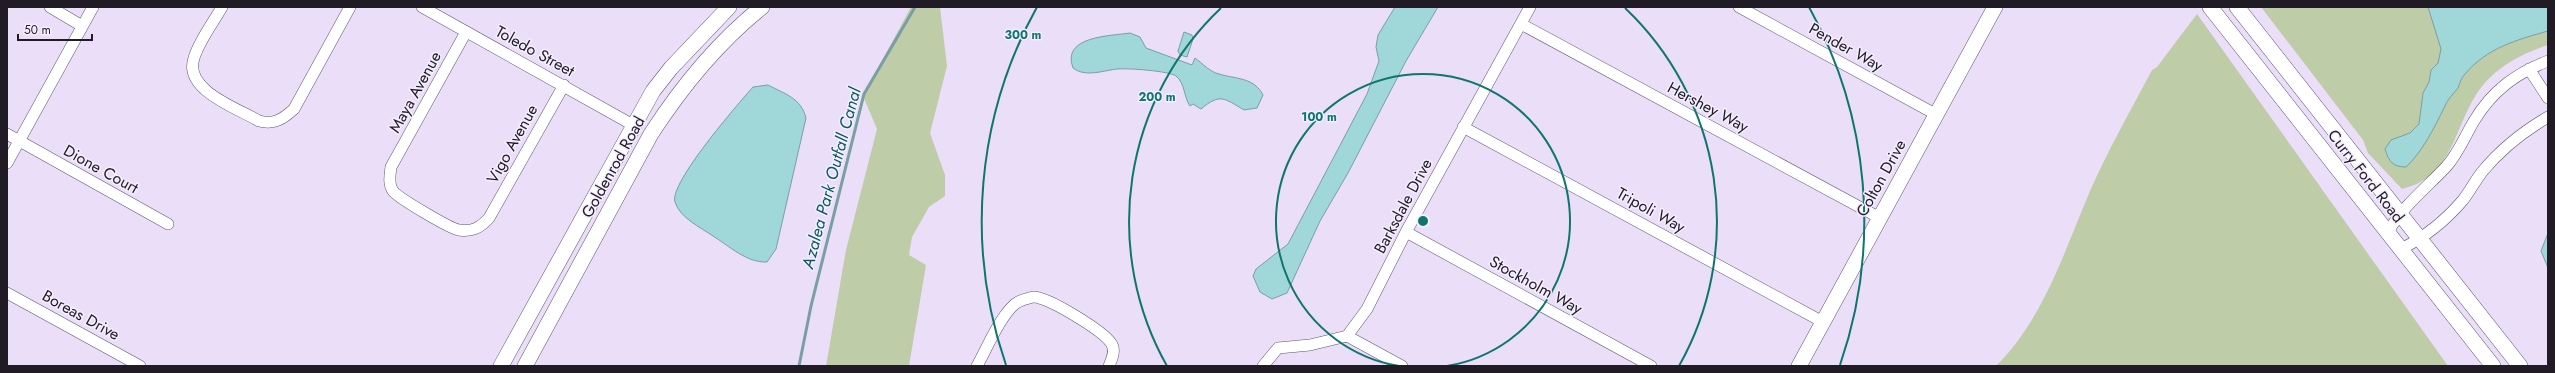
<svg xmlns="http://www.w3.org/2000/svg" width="2555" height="373" font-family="Jost,sans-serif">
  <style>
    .green { fill: #bfcca8 }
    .water { fill: #a0d8d9; stroke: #7a9fa3 }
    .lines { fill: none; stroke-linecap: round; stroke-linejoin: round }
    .stream { stroke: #7a9fa3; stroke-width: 3 }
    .street-casing { stroke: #60566c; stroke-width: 12 }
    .secondary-casing { stroke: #60566c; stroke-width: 16 }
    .street { stroke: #fff; stroke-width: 11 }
    .secondary { stroke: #fff; stroke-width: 15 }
    .ring { fill: none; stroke: #0f766e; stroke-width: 2 }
    .labels { text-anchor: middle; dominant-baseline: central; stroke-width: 3; stroke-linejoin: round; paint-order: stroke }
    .street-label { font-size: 16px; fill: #201b25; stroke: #f5eefe }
    .water-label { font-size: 17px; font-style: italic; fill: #095a5d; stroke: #f5eefe }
    .centre { fill: #0f766e; stroke: #f5eefe; stroke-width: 2 }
    .ring-label { font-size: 12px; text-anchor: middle; font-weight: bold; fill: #0f766e; stroke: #f5eefe; stroke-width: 3; stroke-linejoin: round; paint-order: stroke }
  </style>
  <rect width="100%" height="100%" fill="#eadef9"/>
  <path class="green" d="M 911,7 L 940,7 L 947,66 L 930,133 L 945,175 L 945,196 L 929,207 L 912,237 L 909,255 L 926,265 L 909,366 L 826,366 L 846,250 L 877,129 L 863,96 Z
    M 2261,7 L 2548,7 L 2548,45 C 2523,53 2495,68 2480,89 C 2458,118 2455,162 2422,181 C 2416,185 2408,187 2402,189 L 2368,153 L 2363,140 Z
    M 2197,14 L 2448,366 L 1996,366 C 2044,318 2064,252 2090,191 C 2108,150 2131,110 2152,70 L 2157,67 Z"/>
  <path class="water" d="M 1395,7 L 1438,7 L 1406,61 L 1348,173 L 1320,221 L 1287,293 L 1272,299 L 1260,292 L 1253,276 L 1256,269 L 1288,244 L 1367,94 L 1379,61 L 1376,47 L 1378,35 Z
    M 2428,7 L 2548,7 L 2548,31 C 2516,40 2487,48 2465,74 C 2461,78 2460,83 2458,88 C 2453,94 2447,100 2444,108 C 2434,128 2423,151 2406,167 C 2393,167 2389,162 2385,149 L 2391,140 L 2410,133 L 2419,124 L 2423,93 L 2429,82 L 2431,70 L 2438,63 L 2441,49 Z
    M 1184,32 L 1192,35 L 1193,39 L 1187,57 L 1180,55 L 1178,51 Z
    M 1130,33 L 1140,37 L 1146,48 L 1192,65 L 1195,58 C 1202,63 1210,72 1219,74 C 1235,79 1254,77 1263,95 L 1257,108 L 1244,110 C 1224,98 1220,93 1201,109 L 1193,104 L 1190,106 C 1184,98 1185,83 1176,76 C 1169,71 1128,68 1118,69 C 1104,70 1086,78 1073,68 C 1061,36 1110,36 1130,33 Z
    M 768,85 C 785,94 801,98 806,118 L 776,249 L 767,262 C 747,263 729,246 713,236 C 700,227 680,218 675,202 C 669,183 738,104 753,87 Z
    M 2548,233 L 2548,268 L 2541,251 Z"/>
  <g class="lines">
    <path class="stream" d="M 799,366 L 811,306 L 864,94 L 915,7"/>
    <defs>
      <path id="street" d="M 50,7 L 82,26
        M 222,7 C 213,23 199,41 194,58 C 183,90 237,108 259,121 C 274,125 283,119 294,109 L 350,7
        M 422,7 L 633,125
        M 1739,7 L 1937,115
        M 1521,24 L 1880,218
        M 466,32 L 391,167 C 390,175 388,184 393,191 C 398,198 451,229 459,230 C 472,232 480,228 489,218 L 564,85
        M 2529,69 L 2548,98
        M 1463,127 L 1823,322
        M 7,134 L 168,224
        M 7,163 L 93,7
        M 1406,232 L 1651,366
        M 2388,232 C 2403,206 2425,189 2446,167 C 2458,154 2465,136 2474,121 C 2492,91 2516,73 2548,61
        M 2401,249 C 2425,237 2446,220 2463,200 C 2470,191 2475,181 2482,172 C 2500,150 2524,131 2548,117
        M 7,293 L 140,366
        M 1347,336 L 1402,366
        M 977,366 C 986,350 1003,310 1018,302 C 1022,300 1029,298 1033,297 C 1047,296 1103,331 1111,343 C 1116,350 1112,359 1109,366
        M 1263,366 L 1278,348 L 1310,345 L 1347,336 L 1367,309 L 1406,232 L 1530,7"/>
      <path id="secondary" d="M 2210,7 L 2493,366
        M 2237,7 L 2520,366
        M 501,366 L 653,91 L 671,68 L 729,7
        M 525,366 L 651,134 C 682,86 717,43 762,7
        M 1799,366 L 1995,7"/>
    </defs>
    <use href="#street" class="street-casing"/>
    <use href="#secondary" class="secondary-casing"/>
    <use href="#street" class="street"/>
    <use href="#secondary" class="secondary"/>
  </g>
  <g class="ring">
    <path d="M1399 366A147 147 0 1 1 1447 366"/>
    <path d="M1167 366A294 294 0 0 1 1221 8M1625 8A294 294 0 0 1 1679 366"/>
    <path d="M1006 365A441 441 0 0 1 1037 7M1809 7A441 441 0 0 1 1840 365"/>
  </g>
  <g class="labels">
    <g class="street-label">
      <text transform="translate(1846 47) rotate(29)">Pender Way</text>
      <text transform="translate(535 51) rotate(29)">Toledo Street</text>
      <text transform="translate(415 92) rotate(-61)">Maya Avenue</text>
      <text transform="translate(1708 107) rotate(28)">Hershey Way</text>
      <text transform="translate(512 144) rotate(-61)">Vigo Avenue</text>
      <text transform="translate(613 167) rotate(-61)">Goldenrod Road</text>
      <text transform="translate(101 169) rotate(29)">Dione Court</text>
      <text transform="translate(2366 176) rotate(52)">Curry Ford Road</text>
      <text transform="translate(1881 178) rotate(-61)">Colton Drive</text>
      <text transform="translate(1403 206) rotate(-62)">Barksdale Drive</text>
      <text transform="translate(1651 210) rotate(29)">Tripoli Way</text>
      <text transform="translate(1536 285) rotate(29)">Stockholm Way</text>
      <text transform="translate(81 315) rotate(29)">Boreas Drive</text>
    </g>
    <g class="water-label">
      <text transform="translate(831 178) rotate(-75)">Azalea Park Outfall Canal</text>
    </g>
  </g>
  <circle cx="1423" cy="221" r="6" class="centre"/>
  <g class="ring-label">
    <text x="1023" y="39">300 m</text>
    <text x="1157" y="101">200 m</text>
    <text x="1319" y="121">100 m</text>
  </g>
  <rect width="2555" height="373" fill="none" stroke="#201b25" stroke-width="16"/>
  <path d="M18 34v6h74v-6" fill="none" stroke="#201b25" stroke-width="2"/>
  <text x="24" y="34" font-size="12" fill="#201b25" stroke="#f5eefe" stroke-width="3" paint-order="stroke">50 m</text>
</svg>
